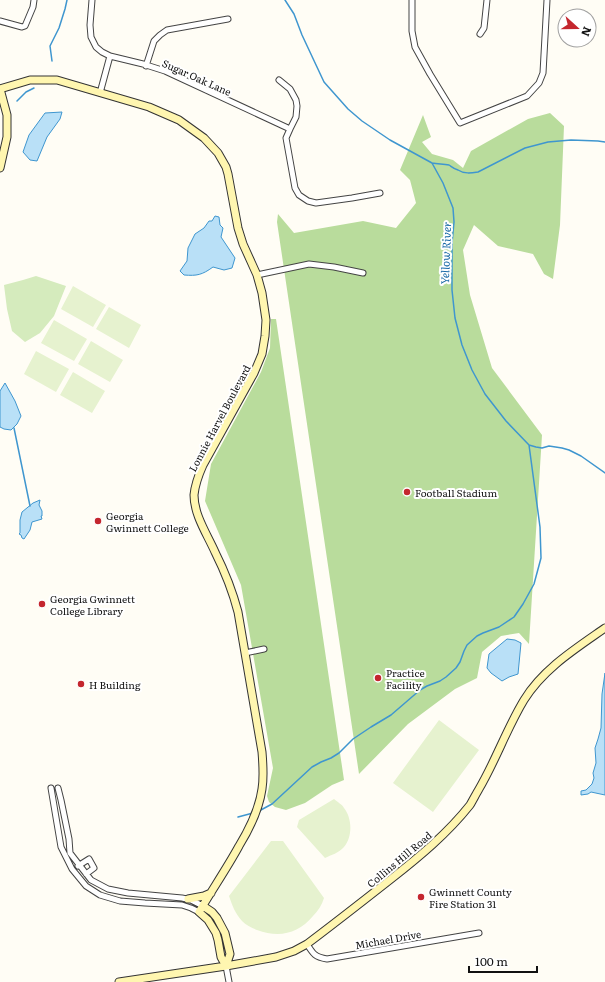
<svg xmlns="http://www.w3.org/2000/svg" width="605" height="982" font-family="Literata,serif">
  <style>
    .green { fill: #d5ebbd }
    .forest { fill: #b9dc9c }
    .pitch { fill: #e6f2cf }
    .water { fill: #b9e0f7; stroke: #3f96cf }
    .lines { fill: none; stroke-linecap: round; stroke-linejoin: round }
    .stream { stroke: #3f96cf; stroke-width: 1.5 }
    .street-casing { stroke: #444; stroke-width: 7 }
    .secondary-casing { stroke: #333; stroke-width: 9 }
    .street { stroke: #fff; stroke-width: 5 }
    .secondary { stroke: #fff6b0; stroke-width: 7 }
    .poi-dot { fill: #c4262e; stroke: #fff; stroke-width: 1.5 }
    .labels { text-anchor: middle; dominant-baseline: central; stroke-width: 4; stroke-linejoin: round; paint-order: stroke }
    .street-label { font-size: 10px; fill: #111; stroke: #fff }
    .poi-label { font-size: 10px; fill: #111; stroke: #fff; text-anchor: start }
    .water-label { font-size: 11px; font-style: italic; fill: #1768a6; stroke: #fff }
  </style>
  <rect width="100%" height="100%" fill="#fffdf5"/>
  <path class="green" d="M 36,276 L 66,286 L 54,316 L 40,333 L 25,342 L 12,331 L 7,309 L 4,285 L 23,280 Z"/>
  <path class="forest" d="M 550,113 L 564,126 L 560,225 L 553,279 L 544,274 L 533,254 L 498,246 L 474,225 L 463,250 L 470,295 L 492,368 L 542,435 L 529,644 L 519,633 L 501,636 L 482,652 L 477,678 L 455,689 L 408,724 L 359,774 L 277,222 L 278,214 L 294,233 L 363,221 L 396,228 L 416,203 L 410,180 L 400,170 L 423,115 L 431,137 L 422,142 L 432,154 L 453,160 L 463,168 L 471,151 L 528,119 Z
    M 271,319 L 276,319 L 344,780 L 332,785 L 305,803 L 286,810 L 275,807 L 269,802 L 267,796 L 273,768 L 241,585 L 205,501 L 211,464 L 261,372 L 270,348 Z"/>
  <path class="pitch" d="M 73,286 L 106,305 L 93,327 L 61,309 Z
    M 109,307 L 141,325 L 129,348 L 96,329 Z
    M 54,320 L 87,339 L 74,361 L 41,343 Z
    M 91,341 L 123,360 L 110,382 L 78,364 Z
    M 36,351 L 69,369 L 56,392 L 24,374 Z
    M 73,372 L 105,391 L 92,413 L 60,395 Z
    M 439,720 L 479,750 L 433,812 L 393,783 Z
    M 334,799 C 337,802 342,804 344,808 C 352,818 353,836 344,847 C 339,853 331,855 325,858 L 297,827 L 299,820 Z
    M 271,841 L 283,841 L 324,898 C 322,905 318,911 313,916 C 298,934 279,938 257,930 C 252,928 246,925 242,921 C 235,913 232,905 229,896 Z"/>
  <path class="water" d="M 62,112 L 60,119 L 47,137 L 37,161 L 30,160 L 23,152 L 29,135 L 45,113 Z
    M 215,216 L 219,217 L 220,225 L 223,228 L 221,237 L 235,258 L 232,268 L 224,270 L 213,267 C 202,275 197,276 184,275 L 180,271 L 187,261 L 188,248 L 195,234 L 204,228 L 209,221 L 212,221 Z
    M 5,383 L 15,401 L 21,416 L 17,424 L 11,430 L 4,429 L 0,427 L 0,391 Z
    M 40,500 L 39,505 L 42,511 L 42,516 L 41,516 L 42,519 L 32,522 L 30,530 L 24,539 L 22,538 L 21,535 L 19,534 L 20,533 L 20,520 L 22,512 L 33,503 Z
    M 507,639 L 515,640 L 521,643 L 518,674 L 509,677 L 502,681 L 491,673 L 487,668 L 489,654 Z
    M 605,673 L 605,795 L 591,792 L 588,794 L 581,795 L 581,791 L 586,790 L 592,784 L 594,778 L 593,773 L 596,763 L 595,748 L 598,739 L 601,728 L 602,694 Z"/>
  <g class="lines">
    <path class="stream" d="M 285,0 L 294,14 L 302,35 L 324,82 L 348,109 L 362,121 L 390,140 L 432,163 L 443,183 L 453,208 L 454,222 L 452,243 L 452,290 L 455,318 L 462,345 L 472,370 L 485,394 L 506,421 L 529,445 L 536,447 L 542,448 L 549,446 L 562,448 L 569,450 L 581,456 L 605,473
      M 52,61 L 50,46 L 59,28 L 65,9 L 67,0
      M 17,101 L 26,92 L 34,88
      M 432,163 C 438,164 443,164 449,165 C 452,167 454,169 458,170 C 464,174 471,173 478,172 L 525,148 L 548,142 L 571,140 L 598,141 L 605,142
      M 14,428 L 30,506
      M 259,811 L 272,804 L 312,767 L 321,762 L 331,758 L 339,753 L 353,739 L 371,727 L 391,715 L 420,690 L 427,686 L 440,681 L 446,677 L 456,668 L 460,662 L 464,651 L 467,645 L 477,636 L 483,633 L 499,627 L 514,617 L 523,604 L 534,584 L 541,558 L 540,527 L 529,445
      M 238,817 L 253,813"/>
    <defs>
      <path id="street" d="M 92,0 L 90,25 L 91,37 L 96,47 L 102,52 L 110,56 L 143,64 L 165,71 L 290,129
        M 412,0 L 412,31 L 415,47 L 430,74 L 460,123 L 527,96 L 539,83 L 543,73 L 547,0
        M 0,21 L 22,27 L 25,26 L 33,7 L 34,0
        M 480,34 L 484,28 L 487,0
        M 146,66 L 154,41 L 160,35 L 167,30 L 228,19
        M 279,80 L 290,89 L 296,100 L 297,106 L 296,117 L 290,129 L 286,138 L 295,188 L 299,195 L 308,201 L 316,203 L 352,198 L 380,193
        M 100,93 L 110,56
        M 257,275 L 309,264 L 334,267 L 363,273
        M 245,653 L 264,649
        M 51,788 L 61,847 L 72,869 L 86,886 L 100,895 L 120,901 L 145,903 L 182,905 L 191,908 L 199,912
        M 58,788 L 61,800 L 69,839 L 70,853 L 91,880 L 108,889 L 128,893 L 182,898 L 191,900 L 203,906
        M 78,866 L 89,859 L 94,868 L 86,874
        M 307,944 C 313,954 315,957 327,959 L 479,933
        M 226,966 L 229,982"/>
      <path id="secondary" d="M 0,168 L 7,137 L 7,115 L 0,89 L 30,80 L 57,80 L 149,107 L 179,120 L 204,138 L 218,153 L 226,167 L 228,174 L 238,228 L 243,244 L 257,275 L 262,293 L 266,320 L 265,336 L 262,354 L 254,373 L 203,465 C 199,474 195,484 194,495 C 194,515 207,534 215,552 C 225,572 232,589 238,612 L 262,752 C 263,764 264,777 262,789 C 259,810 250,828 239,846 C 227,868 212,890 199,912 L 208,920 L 216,933 L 218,940 L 221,957 L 226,966
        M 188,899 L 204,896 L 211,893
        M 203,906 L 212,912 L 217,918 L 225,933 L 230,954 L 226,966
        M 119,982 L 226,966 L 276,957 L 294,951 L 307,944 C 335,923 363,901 391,879 C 419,857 447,834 470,805 C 473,800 476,794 479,789 C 496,760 507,728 524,700 C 543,669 575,649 605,628"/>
    </defs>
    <use href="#street" class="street-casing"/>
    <use href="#secondary" class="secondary-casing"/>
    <use href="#street" class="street"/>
    <use href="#secondary" class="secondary"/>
  </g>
  <g class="poi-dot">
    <circle cx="407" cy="492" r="4"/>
    <circle cx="98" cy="521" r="4"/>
    <circle cx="42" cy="604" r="4"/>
    <circle cx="378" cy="678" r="4"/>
    <circle cx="81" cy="684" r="4"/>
    <circle cx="421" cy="897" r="4"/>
  </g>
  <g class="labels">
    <g class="street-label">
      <text transform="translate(197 77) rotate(24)">Sugar Oak Lane</text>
      <text transform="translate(219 418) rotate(-62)">Lonnie Harvel Boulevard</text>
      <text transform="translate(399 859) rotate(-40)">Collins Hill Road</text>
      <text transform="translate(388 939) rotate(-10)">Michael Drive</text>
    </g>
    <g class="poi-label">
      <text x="415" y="492">Football Stadium</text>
      <text x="106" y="515">Georgia<tspan x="106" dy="12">Gwinnett College</tspan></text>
      <text x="50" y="598">Georgia Gwinnett<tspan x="50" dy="12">College Library</tspan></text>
      <text x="386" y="672">Practice<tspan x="386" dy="12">Facility</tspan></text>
      <text x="89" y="684">H Building</text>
      <text x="429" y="891">Gwinnett County<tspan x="429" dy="12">Fire Station 31</tspan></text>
    </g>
    <g class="water-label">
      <text transform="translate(445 253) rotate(-88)">Yellow River</text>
    </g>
  </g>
  <g transform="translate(577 28) rotate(111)"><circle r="19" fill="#ffffff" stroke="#a0a0a0"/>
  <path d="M0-3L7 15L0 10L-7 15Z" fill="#c4262e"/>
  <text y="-6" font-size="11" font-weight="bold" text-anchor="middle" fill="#111111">N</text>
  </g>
  <path d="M469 966v6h68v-6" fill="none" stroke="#111111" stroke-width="2"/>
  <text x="475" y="966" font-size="12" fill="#111111" stroke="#ffffff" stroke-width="3" paint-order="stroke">100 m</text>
</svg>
